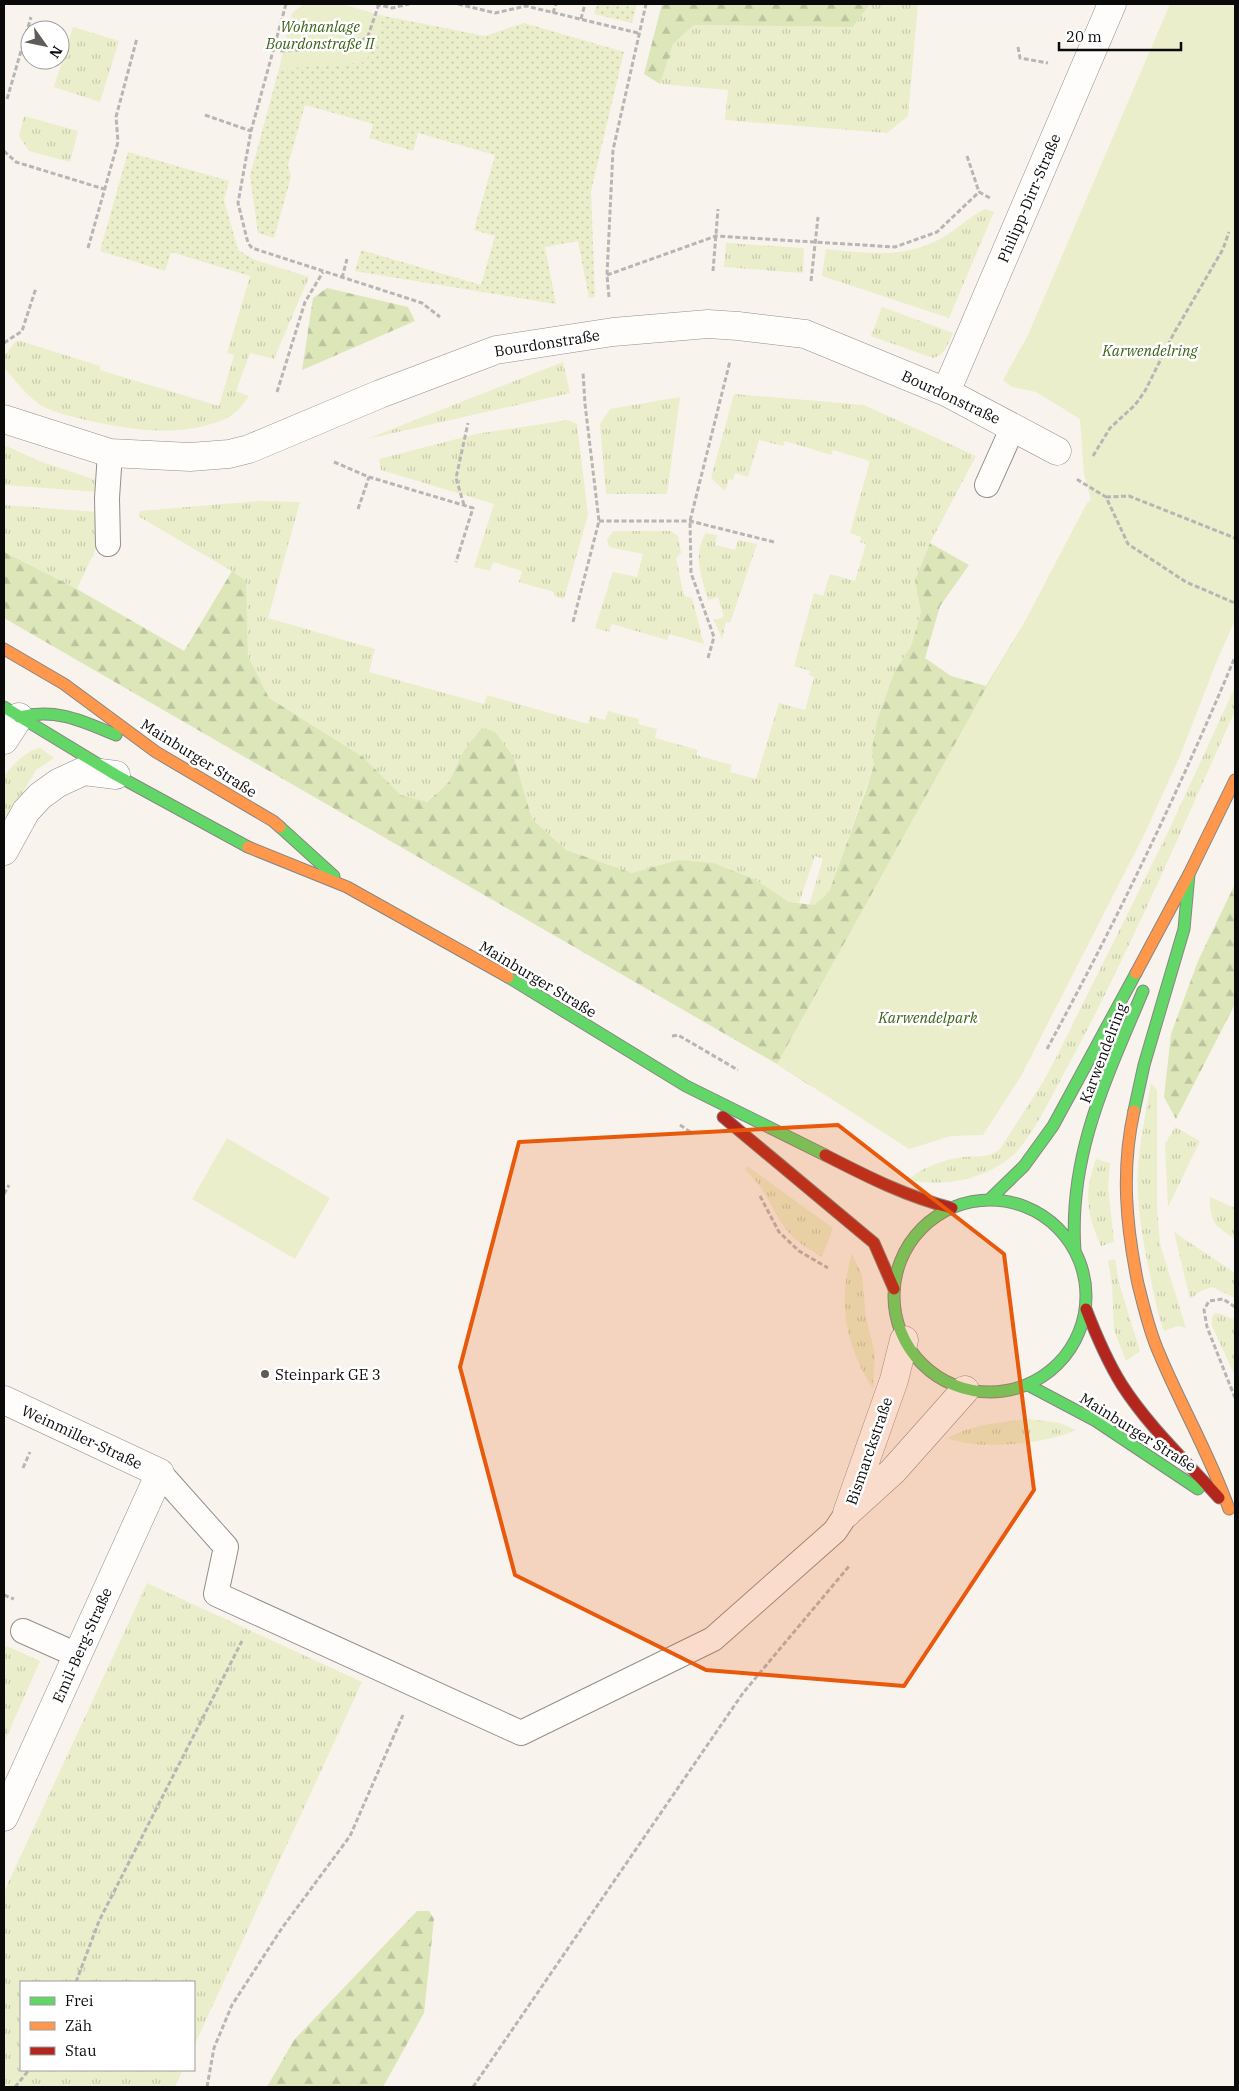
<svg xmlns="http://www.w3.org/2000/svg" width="1239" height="2091" font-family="'IBM Plex Serif',serif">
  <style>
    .grass { fill: url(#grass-tufts) }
    .forest { fill: url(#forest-firs) }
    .park { fill: #eaeecb }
    .garden { fill: url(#garden-dots) }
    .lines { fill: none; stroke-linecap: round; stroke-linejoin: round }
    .lane-casing { stroke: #928f8c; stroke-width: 26 }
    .street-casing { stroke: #928f8c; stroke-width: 29 }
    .fast-casing { stroke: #888683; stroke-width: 13 }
    .slow-casing { stroke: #888683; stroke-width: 13 }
    .jam-casing { stroke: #888683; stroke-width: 13 }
    .path { stroke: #b7b6b5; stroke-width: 3; stroke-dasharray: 5 2.5; stroke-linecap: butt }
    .lane { stroke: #fefdfc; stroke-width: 24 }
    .street { stroke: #fefdfc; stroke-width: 28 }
    .fast { stroke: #63d668; stroke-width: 11 }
    .slow { stroke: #ff974d; stroke-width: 11 }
    .jam { stroke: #b3261e; stroke-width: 11 }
    .marked { fill: #e8590c; fill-opacity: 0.2; stroke: #e8590c; stroke-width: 4; stroke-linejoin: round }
    .poi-dot { fill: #5e5c59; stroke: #fff; stroke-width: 2 }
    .labels { text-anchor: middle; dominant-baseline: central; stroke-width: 5; stroke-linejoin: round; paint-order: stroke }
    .park-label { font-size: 15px; font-style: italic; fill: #3c6319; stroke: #fff }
    .street-label { font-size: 15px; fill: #0a0a0a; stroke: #fff }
    .poi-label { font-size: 15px; fill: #0a0a0a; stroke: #fff; text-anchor: start }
  </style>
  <defs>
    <pattern id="grass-tufts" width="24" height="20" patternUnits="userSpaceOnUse" patternTransform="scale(1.25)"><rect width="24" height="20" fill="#eaeecb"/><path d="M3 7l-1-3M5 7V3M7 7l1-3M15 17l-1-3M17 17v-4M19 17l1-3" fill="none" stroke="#c7cbad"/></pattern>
    <pattern id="forest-firs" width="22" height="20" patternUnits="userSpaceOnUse" patternTransform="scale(1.25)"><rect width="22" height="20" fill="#dce6b9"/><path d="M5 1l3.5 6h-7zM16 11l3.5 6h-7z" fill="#bbc49e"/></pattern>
    <pattern id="garden-dots" width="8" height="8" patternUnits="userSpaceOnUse" patternTransform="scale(1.25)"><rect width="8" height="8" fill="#eaeecb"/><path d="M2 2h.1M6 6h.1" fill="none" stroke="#c7cbad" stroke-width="1.8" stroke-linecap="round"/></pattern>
  </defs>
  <rect width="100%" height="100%" fill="#f9f3ed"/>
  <path class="grass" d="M 870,4 L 918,4 L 908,116 L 887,133 L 725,120 L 728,90 L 660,84 L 673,44 L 694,25 L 853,27 Z
    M 73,27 L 119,41 L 100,102 L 54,87 Z
    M 24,116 L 78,131 L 70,162 L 29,151 L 19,136 Z
    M 985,209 L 994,212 L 949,318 L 822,276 L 826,249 C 866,253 903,259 940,239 C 956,231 968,217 985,209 Z
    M 726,243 L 804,248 L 803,273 L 724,267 Z
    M 255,260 L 309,277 L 274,359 L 250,353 L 236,391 L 249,396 C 243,405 235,415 225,419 C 181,438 130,430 86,420 C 71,416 55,413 42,406 C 30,399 14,379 4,368 L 4,356 L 17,340 L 100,366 L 100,370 L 219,406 L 234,355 L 227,353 Z
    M 882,307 L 953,333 C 948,344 945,355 933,358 L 871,336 Z
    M 563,362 L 570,393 L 367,439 Z
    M 734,394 L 864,405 L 976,456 L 930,543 L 915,580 L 921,611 L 911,646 L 894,673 L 877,720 L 872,750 L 874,765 L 829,892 L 814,905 L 809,905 L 823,859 L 815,856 L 799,903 L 789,902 L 756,880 L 678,860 L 632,873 L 566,850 L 532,819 L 514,758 L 463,752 L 449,782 L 426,802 L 401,795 L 363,757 L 269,698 L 248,656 L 246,581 L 232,571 L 138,516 L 140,511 L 260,501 L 300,502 L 268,618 L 375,649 L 369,672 L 484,704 L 487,695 L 588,724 L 590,716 L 605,720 L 608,711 L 639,719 L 638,724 L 657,729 L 655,738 L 698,750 L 696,755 L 732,765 L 730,772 L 756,779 L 779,703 L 805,710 L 814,677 L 809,675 L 810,671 L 794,666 L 814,593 L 823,596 L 830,574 L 855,581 L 866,544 L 860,542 L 861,537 L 850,533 L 870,461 L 833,450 L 831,455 L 785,441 L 783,446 L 759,440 L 748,477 L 735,473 L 733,480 L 729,479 L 725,491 L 711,478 Z
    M 680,397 L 667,494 L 606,494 L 600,424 L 610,409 Z
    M 568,420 L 577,424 L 588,515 L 564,599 L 554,596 L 554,592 L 519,582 L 522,571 L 493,562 L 490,571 L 474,567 L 494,504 L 381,470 L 379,459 L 476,434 Z
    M 4,445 L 39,461 L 99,481 L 98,492 L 4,485 Z
    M 4,505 L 98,512 L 98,544 L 77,589 L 4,552 Z
    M 613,531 L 670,531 L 678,536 L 681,553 L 676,558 L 684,596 L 692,598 L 704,644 L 669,634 L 667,640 L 612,624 L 609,632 L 595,628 L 613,572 L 637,577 L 643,554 L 609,547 L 607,540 Z
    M 706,533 L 717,535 L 715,545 L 735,550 L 738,540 L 757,544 L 730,623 L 726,622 L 722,639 L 714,620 L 724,617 L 718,597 L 708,600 C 702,578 692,554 706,533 Z
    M 1235,687 L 1235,711 C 1181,830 1130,951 1068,1066 C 1053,1092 1034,1136 1012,1156 C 984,1180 945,1187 909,1180 C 921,1167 947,1159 963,1157 C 976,1156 990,1158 1000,1149 L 1043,1082 L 1059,1052 L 1169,830 Z
    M 40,748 L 54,758 L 36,770 L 4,823 L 4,776 C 12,766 26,750 40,748 Z
    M 1151,1083 L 1157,1090 L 1157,1209 L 1160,1244 L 1186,1328 L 1178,1326 L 1164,1331 C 1157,1313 1154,1294 1150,1275 C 1143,1241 1136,1205 1138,1169 C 1140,1140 1146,1112 1151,1083 Z
    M 1175,1127 L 1200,1141 L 1168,1207 L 1165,1144 Z
    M 1096,1159 L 1110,1163 L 1108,1187 L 1114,1242 L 1101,1246 C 1086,1212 1084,1194 1096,1159 Z
    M 747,1166 L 833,1228 L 822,1257 C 808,1249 795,1241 785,1228 C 770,1207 765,1187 745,1170 Z
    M 1210,1197 L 1235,1208 L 1235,1239 C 1214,1225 1210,1223 1210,1197 Z
    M 1174,1232 L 1235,1273 L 1235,1298 L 1212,1287 L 1201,1291 L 1190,1299 Z
    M 852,1253 L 862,1275 L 866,1317 L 875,1354 L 873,1389 C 845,1345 837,1303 852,1253 Z
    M 1115,1259 L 1119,1283 L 1140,1351 L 1126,1361 L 1114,1330 L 1112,1285 L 1108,1261 Z
    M 1215,1313 L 1221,1314 L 1235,1320 L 1235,1376 L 1212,1326 L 1212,1317 Z
    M 1029,1419 L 1060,1423 L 1076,1430 C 1046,1444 978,1451 947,1438 C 973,1424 1000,1422 1029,1419 Z
    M 147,1583 L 362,1682 L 194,2046 L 194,1982 L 21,1982 L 21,2070 L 183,2070 L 175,2087 L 4,2087 L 4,1892 Z
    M 4,1645 L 40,1661 L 4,1743 Z"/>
  <path class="forest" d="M 662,4 L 870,4 L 853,27 L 694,25 L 673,44 L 660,84 L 644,74 Z
    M 327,288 L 408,307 L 415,321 L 302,370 L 313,298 Z
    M 930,543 L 969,565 L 940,606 L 925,658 L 951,676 L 986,686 L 1023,625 L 809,1085 L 777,1064 L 4,618 L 4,552 L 77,589 L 184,651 L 232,571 L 246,581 L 248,656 L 269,698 L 363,757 L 401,795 L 427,802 L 449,782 L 463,752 L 482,728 L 495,732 L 514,758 L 532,819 L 566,850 L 632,873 L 678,860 L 713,863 L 756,880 L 789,902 L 814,905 L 829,892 L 866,790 L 874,765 L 872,750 L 877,720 L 894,673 L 911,646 L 921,612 L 915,580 Z
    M 1235,884 L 1235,1004 L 1176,1119 L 1164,1097 L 1171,1034 L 1198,961 Z
    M 417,1911 L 429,1911 L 434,1919 L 424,2013 L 383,2087 L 267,2087 L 294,2040 Z"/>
  <path class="park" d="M 304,4 L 341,4 L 384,16 L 367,62 L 279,69 L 292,13 Z
    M 1170,4 L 1235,4 L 1235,620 L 1216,663 L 1180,756 L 1145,833 L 1021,1076 L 983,1135 L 951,1136 L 909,1149 L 777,1064 L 987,686 L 1023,625 L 1087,503 L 1091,500 L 1084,474 L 1080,419 L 1036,392 L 1012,387 L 1003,380 L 1028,335 Z
    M 227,1138 L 330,1198 L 295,1259 L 192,1199 Z"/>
  <path class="garden" d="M 597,4 L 637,4 L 632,23 L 594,14 Z
    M 384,16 L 485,36 L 524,23 L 624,52 L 591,191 L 595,297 L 589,298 L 578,241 L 545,247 L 556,304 L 355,271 L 361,250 L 481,285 L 495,236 L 474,230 L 495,155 L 418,133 L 413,151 L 369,138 L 373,124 L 305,105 L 288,165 L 291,177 L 274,238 L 258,233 L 250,176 L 279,69 L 366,62 Z
    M 128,152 L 229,181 L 224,200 L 238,250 L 255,260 L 250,276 L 171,252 L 165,271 L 100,251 Z"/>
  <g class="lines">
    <defs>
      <path id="lane" d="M 987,485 L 1013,427
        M 108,544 L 107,498 L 110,453
        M 160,1473 L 226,1547 L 216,1594 L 521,1733 L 713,1639 L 835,1531 L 847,1513
        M 23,1631 L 77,1655"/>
      <path id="street" d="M 946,392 L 1112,4
        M 4,419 L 110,453 L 190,457 L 229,454 L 249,449 L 380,394 L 496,350 L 613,332 L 708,324 L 738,326 L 805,334 L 946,392 L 1057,451
        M 4,740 L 19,717
        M 4,851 L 26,811 L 40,796 L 58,783 L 84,771 L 116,775
        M 4,1400 L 160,1473 L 4,1817
        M 850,1510 L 893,1471 L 965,1390
        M 847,1513 L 894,1380 L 904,1340"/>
      <path id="fast" d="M 4,707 L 116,775 L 248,847
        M 19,717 C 57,708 82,721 116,735
        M 280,827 L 334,876
        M 508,977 L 686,1086 L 825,1155
        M 1134,1111 L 1144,1065 L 1184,929 L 1189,874
        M894 1296a96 96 0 1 1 192 0a96 96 0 1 1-192 0Z
        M 989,1200 L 1024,1166 L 1053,1126 L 1136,973
        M 1075,1251 C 1068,1155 1107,1077 1143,991
        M 1028,1385 L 1096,1421 L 1198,1489"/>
      <path id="slow" d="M 4,649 L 64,684 L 156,752 L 273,821 L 280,827
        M 248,847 L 347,887 L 508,977
        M 1136,973 L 1189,874 L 1235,780
        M 1134,1111 C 1121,1170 1126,1225 1138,1284 C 1144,1307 1149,1331 1159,1353 C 1181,1406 1210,1455 1229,1509"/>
      <path id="jam" d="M 723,1117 L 874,1243 L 894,1289
        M 825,1155 C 866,1176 907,1197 952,1208
        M 1086,1309 C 1096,1335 1107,1361 1122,1385 C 1149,1427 1186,1461 1219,1498"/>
    </defs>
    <use href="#lane" class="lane-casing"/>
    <use href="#street" class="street-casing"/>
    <use href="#fast" class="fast-casing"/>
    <use href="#slow" class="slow-casing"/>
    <use href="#jam" class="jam-casing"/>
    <path class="path" d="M 286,4 L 251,131 L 238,203 L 248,243 L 252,248 L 422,303 L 440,317
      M 376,4 L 392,8 L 409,4
      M 458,4 L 495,13 L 526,6 L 638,33
      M 553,13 L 556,4
      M 581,19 L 585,4
      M 1018,47 L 1020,58 L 1048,63
      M 273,49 L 283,51 L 352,47 L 368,36 L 379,4
      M 7,99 L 31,17
      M 205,115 L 251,131
      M 4,151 L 16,162 L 104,189
      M 967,156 L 979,192
      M 88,248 L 118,142 L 116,117 L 137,38
      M 713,271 L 718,209
      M 607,275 L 716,236 L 895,247 L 937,232 L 979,192 L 990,198
      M 342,278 L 347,259
      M 811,281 L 818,217
      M 609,297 L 607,275 L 613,150 L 646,4
      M 4,343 L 22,331 L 36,288
      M 277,392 L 305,302 L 323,272
      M 1093,456 L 1110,428 L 1135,405 L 1145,391 L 1174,333 L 1223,249 L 1229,232
      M 334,462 L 369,477 L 473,508 L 456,562
      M 1079,479 L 1078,480 L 1106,497 L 1128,544 L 1186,582 L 1235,603
      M 1106,497 L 1129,496 L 1235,538
      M 464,505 L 456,478 L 468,423
      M 358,509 L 369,477
      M 599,521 L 690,521 L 774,542
      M 573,622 L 599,521 L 585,404 L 583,372
      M 708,658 L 714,637 L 691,573 L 690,521 L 730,361
      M 672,1036 L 678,1035 L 738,1070
      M 1047,1049 C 1116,922 1179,791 1235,657
      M 680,1125 L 692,1133
      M 4,1194 L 9,1185
      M 760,1196 L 779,1232 L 799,1251 L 828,1268
      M 1235,1307 L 1223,1299 L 1209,1301 L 1204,1310 L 1207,1327 L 1235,1398
      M 23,1468 L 30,1452
      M 4,1595 L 14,1599
      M 76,1982 L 99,1921 L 242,1641
      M 15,2087 L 29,2070
      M 207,2087 L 214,2048 L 232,2005 L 282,1928 L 350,1836 L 403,1715
      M 473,2087 L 743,1693 L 850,1565"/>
    <use href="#lane" class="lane"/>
    <use href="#street" class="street"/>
    <use href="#fast" class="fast"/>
    <use href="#slow" class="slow"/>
    <use href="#jam" class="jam"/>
  </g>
  <path class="marked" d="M 838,1125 L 1004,1254 L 1034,1490 L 904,1686 L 706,1670 L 515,1575 L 460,1367 L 519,1142 Z"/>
  <circle class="poi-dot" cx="265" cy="1374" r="5"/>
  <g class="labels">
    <g class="park-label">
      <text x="320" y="26">Wohnanlage<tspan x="320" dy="17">Bourdonstraße II</tspan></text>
      <text x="1150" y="350">Karwendelring</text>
      <text x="928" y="1017">Karwendelpark</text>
    </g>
    <g class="street-label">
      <text transform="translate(1029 198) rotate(-67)">Philipp-Dirr-Straße</text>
      <text transform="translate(547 343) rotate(-9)">Bourdonstraße</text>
      <text transform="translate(951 397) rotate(25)">Bourdonstraße</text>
      <text transform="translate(199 758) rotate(32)">Mainburger Straße</text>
      <text transform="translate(538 979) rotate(31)">Mainburger Straße</text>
      <text transform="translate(1103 1053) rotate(-69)">Karwendelring</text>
      <text transform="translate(1138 1432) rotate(32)">Mainburger Straße</text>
      <text transform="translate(82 1437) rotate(25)">Weinmiller-Straße</text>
      <text transform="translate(869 1451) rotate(-71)">Bismarckstraße</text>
      <text transform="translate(82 1645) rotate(-66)">Emil-Berg-Straße</text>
    </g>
    <g class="poi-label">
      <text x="275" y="1374">Steinpark GE 3</text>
    </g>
  </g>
  <rect width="1239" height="2091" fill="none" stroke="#0a0a0a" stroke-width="10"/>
  <rect x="20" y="1981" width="175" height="90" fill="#ffffff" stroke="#9d9d9d"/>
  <rect x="30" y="1997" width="25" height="8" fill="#63d668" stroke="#9d9d9d"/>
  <text x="65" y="2006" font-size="15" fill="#0a0a0a">Frei</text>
  <rect x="30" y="2022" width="25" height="8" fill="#ff974d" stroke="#9d9d9d"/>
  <text x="65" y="2031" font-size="15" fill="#0a0a0a">Zäh</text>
  <rect x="30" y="2047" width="25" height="8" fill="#b3261e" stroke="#9d9d9d"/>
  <text x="65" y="2056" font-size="15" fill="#0a0a0a">Stau</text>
  <g transform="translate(45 45) rotate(123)"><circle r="24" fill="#ffffff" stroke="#9d9d9d"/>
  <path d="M0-4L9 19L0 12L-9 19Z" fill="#5e5c59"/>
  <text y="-8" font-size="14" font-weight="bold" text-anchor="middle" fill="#0a0a0a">N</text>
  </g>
  <path d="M1059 42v8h122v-8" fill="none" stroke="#0a0a0a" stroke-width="2.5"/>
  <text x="1066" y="42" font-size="15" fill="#0a0a0a" stroke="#ffffff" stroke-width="4" paint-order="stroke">20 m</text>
</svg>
